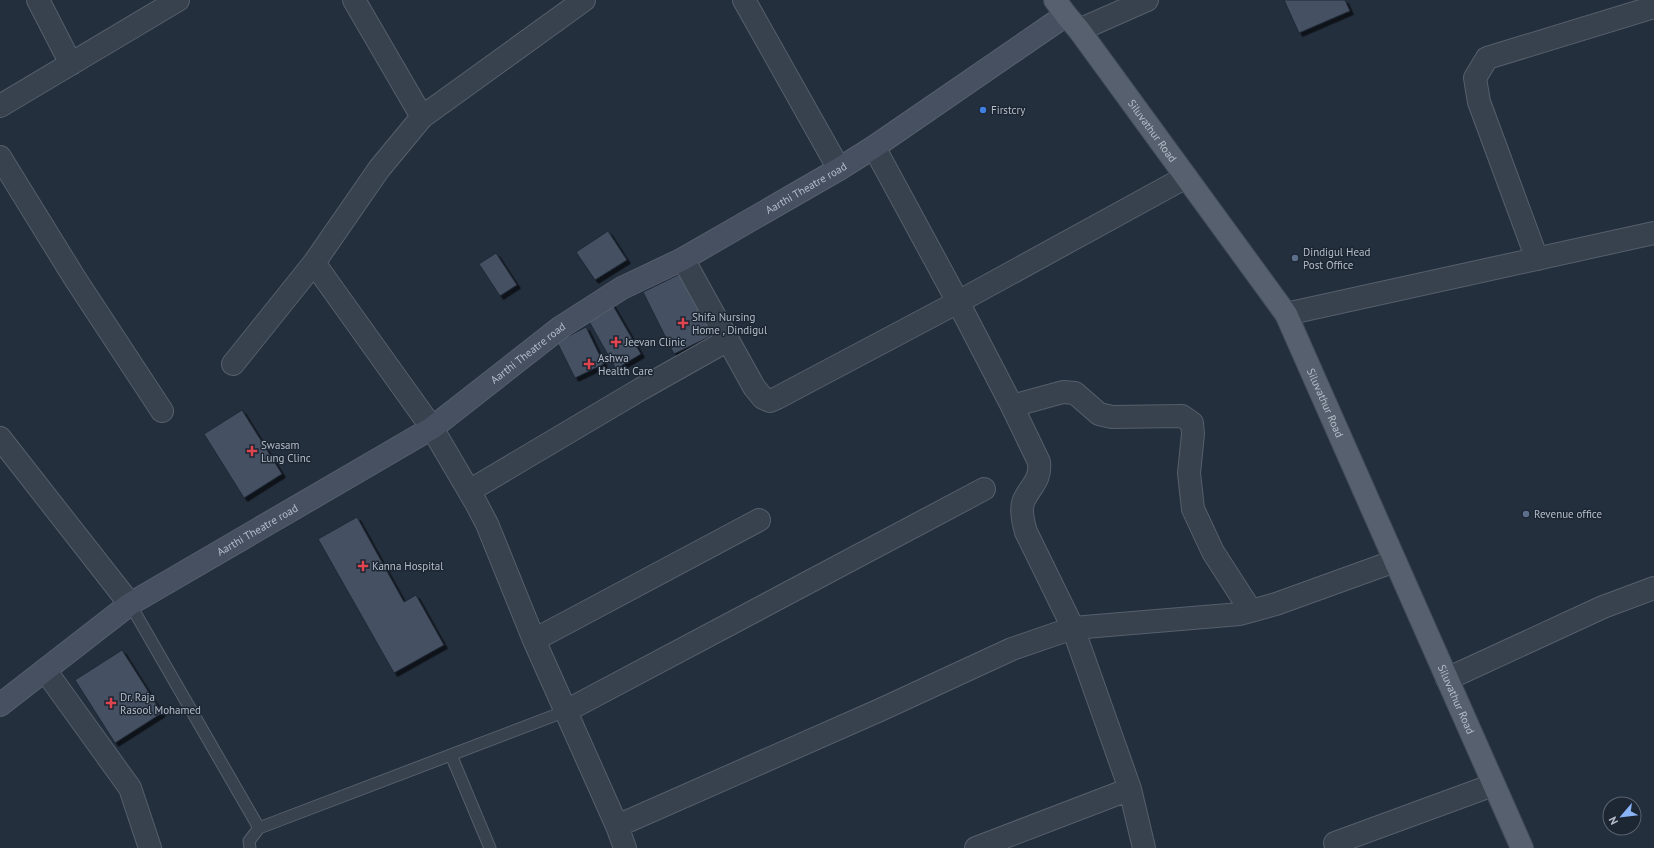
<svg xmlns="http://www.w3.org/2000/svg" width="1654" height="848" font-family="'PT Sans',sans-serif">
  <style>
    .building { fill: #455162; stroke: #1f2835; filter: url(#shadow) }
    .lines { fill: none; stroke-linecap: round; stroke-linejoin: round }
    .service-casing { stroke: #565f6c; stroke-width: 13 }
    .minor-casing { stroke: #565f6c; stroke-width: 24 }
    .tertiary-casing { stroke: #565f6c; stroke-width: 24 }
    .secondary-casing { stroke: #565f6c; stroke-width: 24 }
    .primary-casing { stroke: #414a57; stroke-width: 24 }
    .service { stroke: #38414e; stroke-width: 11 }
    .minor { stroke: #38414e; stroke-width: 22 }
    .tertiary { stroke: #38414e; stroke-width: 22 }
    .secondary { stroke: #465061; stroke-width: 22 }
    .primary { stroke: #56606e; stroke-width: 22 }
    .shop-dot { fill: #3f7fe0; stroke: #1d2633; stroke-width: 1.5 }
    .service-dot { fill: #5c6f8a; stroke: #1d2633; stroke-width: 1.5 }
    .health-dot { fill: #e0444e; stroke: #1d2633; stroke-width: 1.5 }
    .labels { text-anchor: middle; dominant-baseline: central; stroke-width: 3; stroke-linejoin: round; paint-order: stroke }
    .poi-label { font-size: 11px; fill: #b4bcc9; stroke: #1d2633; text-anchor: start }
    .street-label { font-size: 11px; fill: #b4bcc9; stroke: #1d2633 }
  </style>
  <defs>
    <filter id="shadow"><feDropShadow dx="3.5" dy="3.5" stdDeviation="0" flood-color="#0009"/></filter>
  </defs>
  <rect width="100%" height="100%" fill="#242f3e"/>
  <path class="building" d="M 1284,0 L 1345,0 L 1350,11 L 1299,33 Z
    M 608,231 L 627,260 L 595,280 L 576,252 Z
    M 496,253 L 517,285 L 500,296 L 479,264 Z
    M 684,272 L 715,334 L 674,354 L 643,292 Z
    M 611,302 L 641,354 L 616,369 L 586,316 Z
    M 586,327 L 604,364 L 575,378 L 557,342 Z
    M 242,410 L 282,474 L 244,498 L 204,434 Z
    M 357,517 L 404,602 L 416,595 L 444,645 L 394,673 L 318,539 Z
    M 122,650 L 162,713 L 115,743 L 75,680 Z"/>
  <g class="lines">
    <defs>
      <path id="service" d="M 130,604 L 259,828
        M 451,755 L 490,848
        M 250,848 L 249,841 L 259,828 L 566,711"/>
      <path id="minor" d="M 38,0 L 71,64
        M 354,0 L 422,117
        M 744,0 L 839,169
        M 1079,30 L 1147,0
        M 0,106 L 178,0
        M 874,147 L 958,302 L 1012,406 L 1039,462 C 1041,481 1031,485 1024,500 C 1020,509 1023,522 1026,532 L 1073,628 L 1130,789 L 1144,848
        M 0,157 L 74,277 L 162,411
        M 683,259 L 754,387 L 763,398 L 770,401 L 777,398 L 958,302 L 1186,177
        M 1537,259 L 1479,102 L 1475,78 L 1487,58 L 1654,7
        M 314,263 L 432,428 L 476,503 L 487,524 L 534,640 L 617,826 L 625,848
        M 233,364 L 314,263 L 379,169 L 422,117 L 584,0
        M 1012,406 L 1063,392 L 1075,393 L 1099,414 L 1112,417 L 1182,416 L 1192,423 L 1193,434 L 1189,473 L 1193,509 L 1213,552 L 1251,611
        M 0,438 L 130,604
        M 469,491 L 641,389 L 728,340
        M 534,640 L 759,520
        M 45,670 L 130,788 L 150,848
        M 1447,679 L 1603,607 L 1654,588
        M 566,711 L 984,489
        M 617,826 L 880,710 L 1012,649 L 1073,628 L 1240,614 L 1276,604 L 1395,561
        M 1335,843 L 1493,785
        M 976,848 L 1130,789"/>
      <path id="tertiary" d="M 1286,314 L 1654,233"/>
      <g id="secondary">
        <path id="s1" d="M 0,705 L 130,604 L 432,428 L 561,327 L 622,288 L 683,259 L 839,169 L 874,147 L 1066,15"/>
      </g>
      <g id="primary">
        <path id="s2" d="M 1055,0 L 1066,15 L 1079,30 L 1286,314 L 1522,848"/>
      </g>
    </defs>
    <use href="#service" class="service-casing"/>
    <use href="#minor" class="minor-casing"/>
    <use href="#tertiary" class="tertiary-casing"/>
    <use href="#secondary" class="secondary-casing"/>
    <use href="#primary" class="primary-casing"/>
    <use href="#service" class="service"/>
    <use href="#minor" class="minor"/>
    <use href="#tertiary" class="tertiary"/>
    <use href="#secondary" class="secondary"/>
    <use href="#primary" class="primary"/>
  </g>
  <circle class="shop-dot" cx="983" cy="110" r="4"/>
  <g class="service-dot">
    <circle cx="1295" cy="258" r="4"/>
    <circle cx="1526" cy="514" r="4"/>
  </g>
  <g class="health-dot">
    <path d="M681 317h4v4h4v4h-4v4h-4v-4h-4v-4h4z"/>
    <path d="M614 336h4v4h4v4h-4v4h-4v-4h-4v-4h4z"/>
    <path d="M587 358h4v4h4v4h-4v4h-4v-4h-4v-4h4z"/>
    <path d="M250 445h4v4h4v4h-4v4h-4v-4h-4v-4h4z"/>
    <path d="M361 560h4v4h4v4h-4v4h-4v-4h-4v-4h4z"/>
    <path d="M109 697h4v4h4v4h-4v4h-4v-4h-4v-4h4z"/>
  </g>
  <g class="labels">
    <g class="poi-label">
      <text x="991" y="110">Firstcry</text>
      <text x="1303" y="252">Dindigul Head<tspan x="1303" dy="13">Post Office</tspan></text>
      <text x="692" y="317">Shifa Nursing<tspan x="692" dy="13">Home , Dindigul</tspan></text>
      <text x="625" y="342">Jeevan Clinic</text>
      <text x="598" y="358">Ashwa<tspan x="598" dy="13">Health Care</tspan></text>
      <text x="261" y="445">Swasam<tspan x="261" dy="13">Lung Clinc</tspan></text>
      <text x="1534" y="514">Revenue office</text>
      <text x="372" y="566">Kanna Hospital</text>
      <text x="120" y="697">Dr. Raja<tspan x="120" dy="13">Rasool Mohamed</tspan></text>
    </g>
    <g class="street-label">
      <text stroke="none"><textPath href="#s2" startOffset="163">Siluvathur Road</textPath></text>
      <text stroke="none"><textPath href="#s1" startOffset="960">Aarthi Theatre road</textPath></text>
      <text stroke="none"><textPath href="#s1" startOffset="636">Aarthi Theatre road</textPath></text>
      <text stroke="none"><textPath href="#s2" startOffset="487">Siluvathur Road</textPath></text>
      <text stroke="none"><textPath href="#s1" startOffset="312">Aarthi Theatre road</textPath></text>
      <text stroke="none"><textPath href="#s2" startOffset="811">Siluvathur Road</textPath></text>
    </g>
  </g>
  <g transform="translate(1622 816) rotate(242)"><circle r="19" fill="#1d2633" stroke="#59626f"/>
  <path d="M0-3L7 15L0 10L-7 15Z" fill="#8ab4f8"/>
  <text y="-6" font-size="11" font-weight="bold" text-anchor="middle" fill="#b4bcc9">N</text>
  </g>
</svg>
